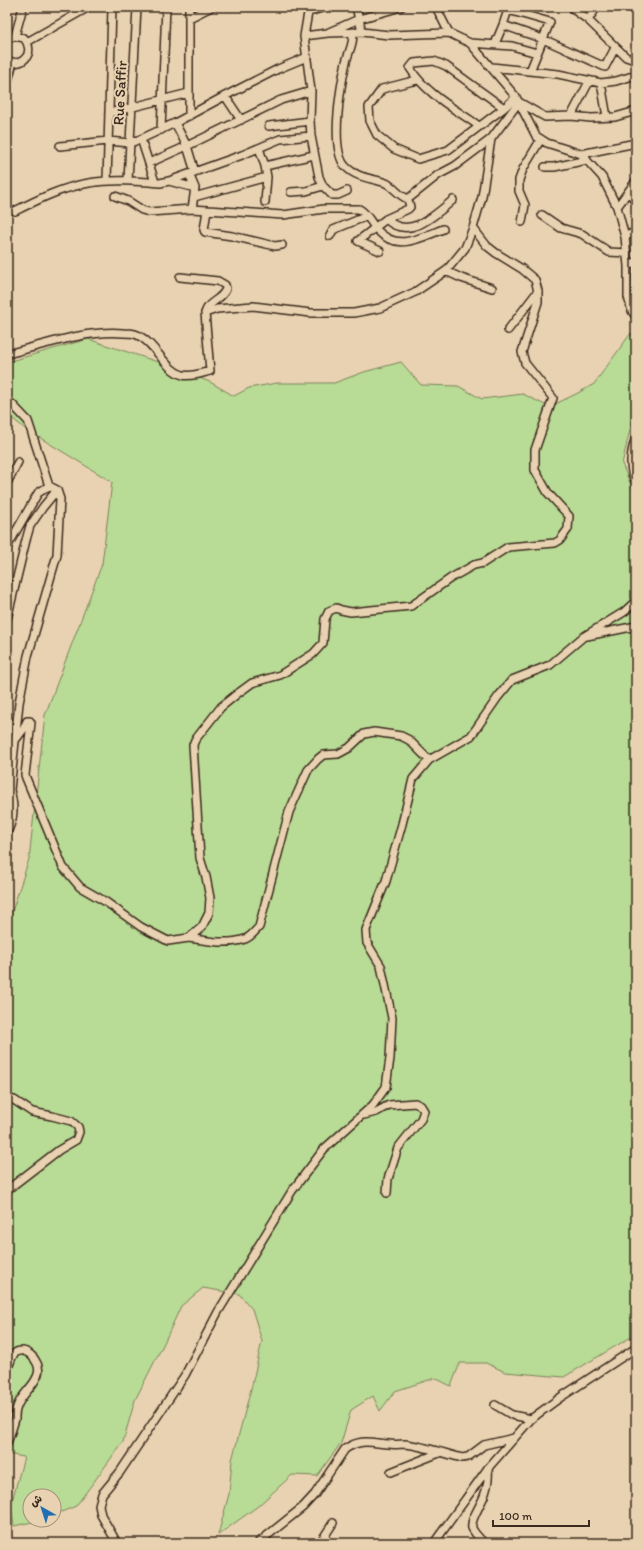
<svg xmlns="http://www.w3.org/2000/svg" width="643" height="1550" font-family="Itim,'Playpen Sans Arabic',sans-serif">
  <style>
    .green { fill: #b8db95; stroke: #7a825a }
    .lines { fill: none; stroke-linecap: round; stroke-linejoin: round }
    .minor-casing { stroke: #3b2a1e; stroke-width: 10 }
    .minor { stroke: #e8d2b1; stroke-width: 7 }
    .labels { text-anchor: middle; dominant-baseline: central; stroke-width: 4; stroke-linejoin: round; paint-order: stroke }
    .street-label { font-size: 15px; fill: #3b2a1e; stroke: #e8d2b1 }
  </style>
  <rect width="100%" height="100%" fill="#e8d2b1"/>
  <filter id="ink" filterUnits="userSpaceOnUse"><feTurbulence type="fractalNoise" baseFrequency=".025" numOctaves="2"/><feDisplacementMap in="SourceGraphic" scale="8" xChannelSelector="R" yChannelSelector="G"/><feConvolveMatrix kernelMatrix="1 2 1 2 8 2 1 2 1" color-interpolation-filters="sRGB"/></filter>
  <g filter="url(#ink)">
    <path class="green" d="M 631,333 L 636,347 L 636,404 L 622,464 L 633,490 L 636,490 L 636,1334 L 564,1377 L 505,1372 L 486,1363 L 460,1363 L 451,1386 L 435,1378 L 395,1391 L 380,1411 L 373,1396 L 351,1410 L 341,1443 L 317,1476 L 292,1475 L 258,1506 L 218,1535 L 229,1494 L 232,1460 L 252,1385 L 262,1341 L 252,1309 L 239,1294 L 203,1288 L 181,1306 L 164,1343 L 135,1400 L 123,1442 L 76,1506 L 54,1515 L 54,1496 L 30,1496 L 30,1520 L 41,1520 L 14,1526 L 11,1505 L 24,1457 L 7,1454 L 7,927 L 29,859 L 45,715 L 102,564 L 112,482 L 24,428 L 7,414 L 7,362 L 88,339 L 161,363 L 210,382 L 234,396 L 249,388 L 277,383 L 334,383 L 364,372 L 401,362 L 421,385 L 458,386 L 482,399 L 523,394 L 549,407 L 578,393 L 594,384 Z"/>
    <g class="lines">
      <defs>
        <path id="minor" d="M 189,7 L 189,116
          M 309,7 L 304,36 L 311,91 L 310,121 L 311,136 L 319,177 L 323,186 L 332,195 L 338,195 L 347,191
          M 356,7 L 362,32
          M 436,7 L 449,33
          M 572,7 L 574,10 L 588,20 L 626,57 L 632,59 L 636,58
          M 508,10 L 550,22 L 530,71
          M 309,12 L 325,7
          M 189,18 L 211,7
          M 588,20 L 597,7
          M 503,25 L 543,39 L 605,67 L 615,48
          M 329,32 L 359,19 L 401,7
          M 353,32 C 354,43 349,51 346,62 C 341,84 329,150 346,167 C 357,178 372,178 386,183 C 394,187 399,196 408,199 L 438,175 L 455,166 L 491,139
          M 15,36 L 23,7
          M 304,36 L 328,33 L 362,32 L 389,35 L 449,33 L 470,43 L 512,46 L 537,53
          M 7,39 L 15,36 L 24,38 C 36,52 23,69 7,60
          M 27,42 L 89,7
          M 470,43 L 516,97 L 536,136 L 547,143 L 581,154 L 602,177 L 617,207 L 625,237 L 628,266 L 628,297 L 632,311 L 636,317
          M 495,44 L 503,25 L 509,7
          M 492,67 L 558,74 L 601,83 L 616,81 L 636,75
          M 417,80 L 382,89 L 369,107 L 370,121 L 377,135 L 394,149 L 418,159 L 448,150 L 504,108 L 516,97
          M 601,83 L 607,117
          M 7,85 L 13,62
          M 225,96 L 241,120
          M 519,102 L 545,117 L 571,116 L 589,82
          M 109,113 L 189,93
          M 571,116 L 591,118 L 615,117 L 636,111
          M 175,123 L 187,146 L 195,172
          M 269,126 L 310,121
          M 479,126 C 455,109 425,93 410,68 L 414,63 L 434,61 L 446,66 L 504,108
          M 161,130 L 166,7
          M 141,139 L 155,182
          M 60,146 L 108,141 L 130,143 L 141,139 L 175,123 L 225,96 L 278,69 L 307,57
          M 259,148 L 265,166
          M 581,154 L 636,143
          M 149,163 L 187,146 L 281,100 L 311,91
          M 545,167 L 554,167 L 587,160
          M 189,174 L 195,188 L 192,209
          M 107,181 L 112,7
          M 128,181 L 137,7
          M 169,181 L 242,155 L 280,139 L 311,136
          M 291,192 L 306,191 L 323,186
          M 629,192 L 636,202
          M 115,196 L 128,201 L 142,210 L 149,212 L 192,209 L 283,215 L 324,209 L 359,209 C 367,213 371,223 377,230 C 397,252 420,238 443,229
          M 194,197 L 267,177 L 265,166 L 314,155
          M 265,202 L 267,177
          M 617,207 L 636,181
          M 207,210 L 204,230 L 205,232 L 232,236 L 275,246 L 282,245
          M 15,211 C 39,199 63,187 89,183 C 112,179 137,181 160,183 L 169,181 L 195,188
          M 542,215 L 561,228 L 582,234 L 609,252 L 627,253
          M 386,219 C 409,241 435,215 453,200
          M 522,222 L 525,205 L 519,191 L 519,180 L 523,169 L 541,139
          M 330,236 L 333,230 L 367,216
          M 625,237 L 636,231
          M 380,251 L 358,241 L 386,219 L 408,209 L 410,207 L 408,199
          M 628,266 L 636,262
          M 446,271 L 461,278 L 492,288
          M 180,277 L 218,281 L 225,285 L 226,289 C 221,301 209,300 205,313
          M 508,330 L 538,291
          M 7,354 C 44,345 85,330 123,333 C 127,333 132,333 135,334 C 155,341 164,370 183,375 C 192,377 202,373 210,371 L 205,313 L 217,309 L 253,306 L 311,313 L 354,313 L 380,308 L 415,292 L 446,271 L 465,248 L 473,228 L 482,197 L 491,139 L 519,102
          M 7,402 L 12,404 L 28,421 L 49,486 L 57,490 L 60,499 L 57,555 L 28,656 L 19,703 L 10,790 L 7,801
          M 636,438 C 631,450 628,470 636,482
          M 7,483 L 18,462
          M 7,547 L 38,493 L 49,486
          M 7,619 L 26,540 L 30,526 L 43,507 L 57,490
          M 587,636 L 636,626
          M 14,742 L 23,730 L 27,721 L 30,721 L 31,723 L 25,775 L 26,778 L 63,867 L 80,887 L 106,902 L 141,927 L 168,941 L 189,938 L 202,927 L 209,913 L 210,898 L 206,877 L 200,858 L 193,745 L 195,740 L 221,707 L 237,694 L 252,683 L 280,675 L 313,654 L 323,643 L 325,619 L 329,611 L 336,608 L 341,610 L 351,612 L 411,606 L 451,578 L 474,565 L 483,563 L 508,547 L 555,543 L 560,540 L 568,529 L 569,516 L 548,493 L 535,470 L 535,450 L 553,398 L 525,363 L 522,352 L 538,302 L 538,291 L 535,280 L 522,269 L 496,253 L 487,246 L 473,228
          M 7,832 C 15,818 14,805 10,790
          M 189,938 C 207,941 227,945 245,939 C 251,937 255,931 259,927 L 289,812 L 308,770 L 318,759 L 323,755 L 338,754 L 349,748 L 364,734 L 374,732 L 401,736 L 409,740 L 429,760
          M 7,1098 L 14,1100 L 32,1112 L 52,1116 L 71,1121 L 78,1127 L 79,1132 L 76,1140 L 59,1150 L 7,1190
          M 364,1115 L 376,1112 L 389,1105 L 415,1103 L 421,1106 L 424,1111 L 421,1119 L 398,1148 L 388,1179 L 387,1193
          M 7,1371 C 9,1366 11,1358 14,1354 C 24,1344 42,1361 38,1374 C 35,1386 21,1394 17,1407 C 15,1411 15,1415 15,1419 C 13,1427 10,1435 7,1443
          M 495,1405 L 512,1415 L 531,1419
          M 391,1472 L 439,1453
          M 117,1543 L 101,1515 L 99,1505 L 102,1494 L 120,1472 L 185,1375 L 218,1312 L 292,1191 L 324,1149 L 373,1105 L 386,1087 L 390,1058 L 392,1018 L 381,966 L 367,943 L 366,930 L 386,881 L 402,824 L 413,779 L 429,760 L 471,736 L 498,697 L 512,680 L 550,665 L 583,637 L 624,612 L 636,601
          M 258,1543 L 303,1507 L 315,1494 L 345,1449 C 362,1438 371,1443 389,1444 C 394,1445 400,1444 405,1444 C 424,1446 443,1453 462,1458 L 468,1457 L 484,1445 L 514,1438
          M 320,1543 L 333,1523
          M 434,1543 L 488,1468 L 531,1419 L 561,1397 L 636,1348
          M 484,1543 C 480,1539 474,1533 472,1528 C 470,1519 481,1505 484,1496 C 488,1486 489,1478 488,1468"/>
      </defs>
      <use href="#minor" class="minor-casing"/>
      <use href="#minor" class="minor"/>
    </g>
  </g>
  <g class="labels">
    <g class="street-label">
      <text transform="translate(120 93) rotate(-87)">Rue Saffir</text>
    </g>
  </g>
  <rect width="643" height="1550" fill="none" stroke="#e8d2b1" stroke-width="24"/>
  <rect x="12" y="12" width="619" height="1526" fill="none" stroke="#3b2a1e" stroke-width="1.5" filter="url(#ink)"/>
  <g transform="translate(42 1508) rotate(321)"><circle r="19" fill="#e8d2b1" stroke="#a38f76"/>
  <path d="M0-3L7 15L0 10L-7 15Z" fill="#1f6fb2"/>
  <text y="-6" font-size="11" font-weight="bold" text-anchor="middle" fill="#3b2a1e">ش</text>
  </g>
  <path d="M493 1520v6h96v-6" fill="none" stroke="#3b2a1e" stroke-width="2"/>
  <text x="499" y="1520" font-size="12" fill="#3b2a1e" stroke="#e8d2b1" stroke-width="3" paint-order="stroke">100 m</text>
</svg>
